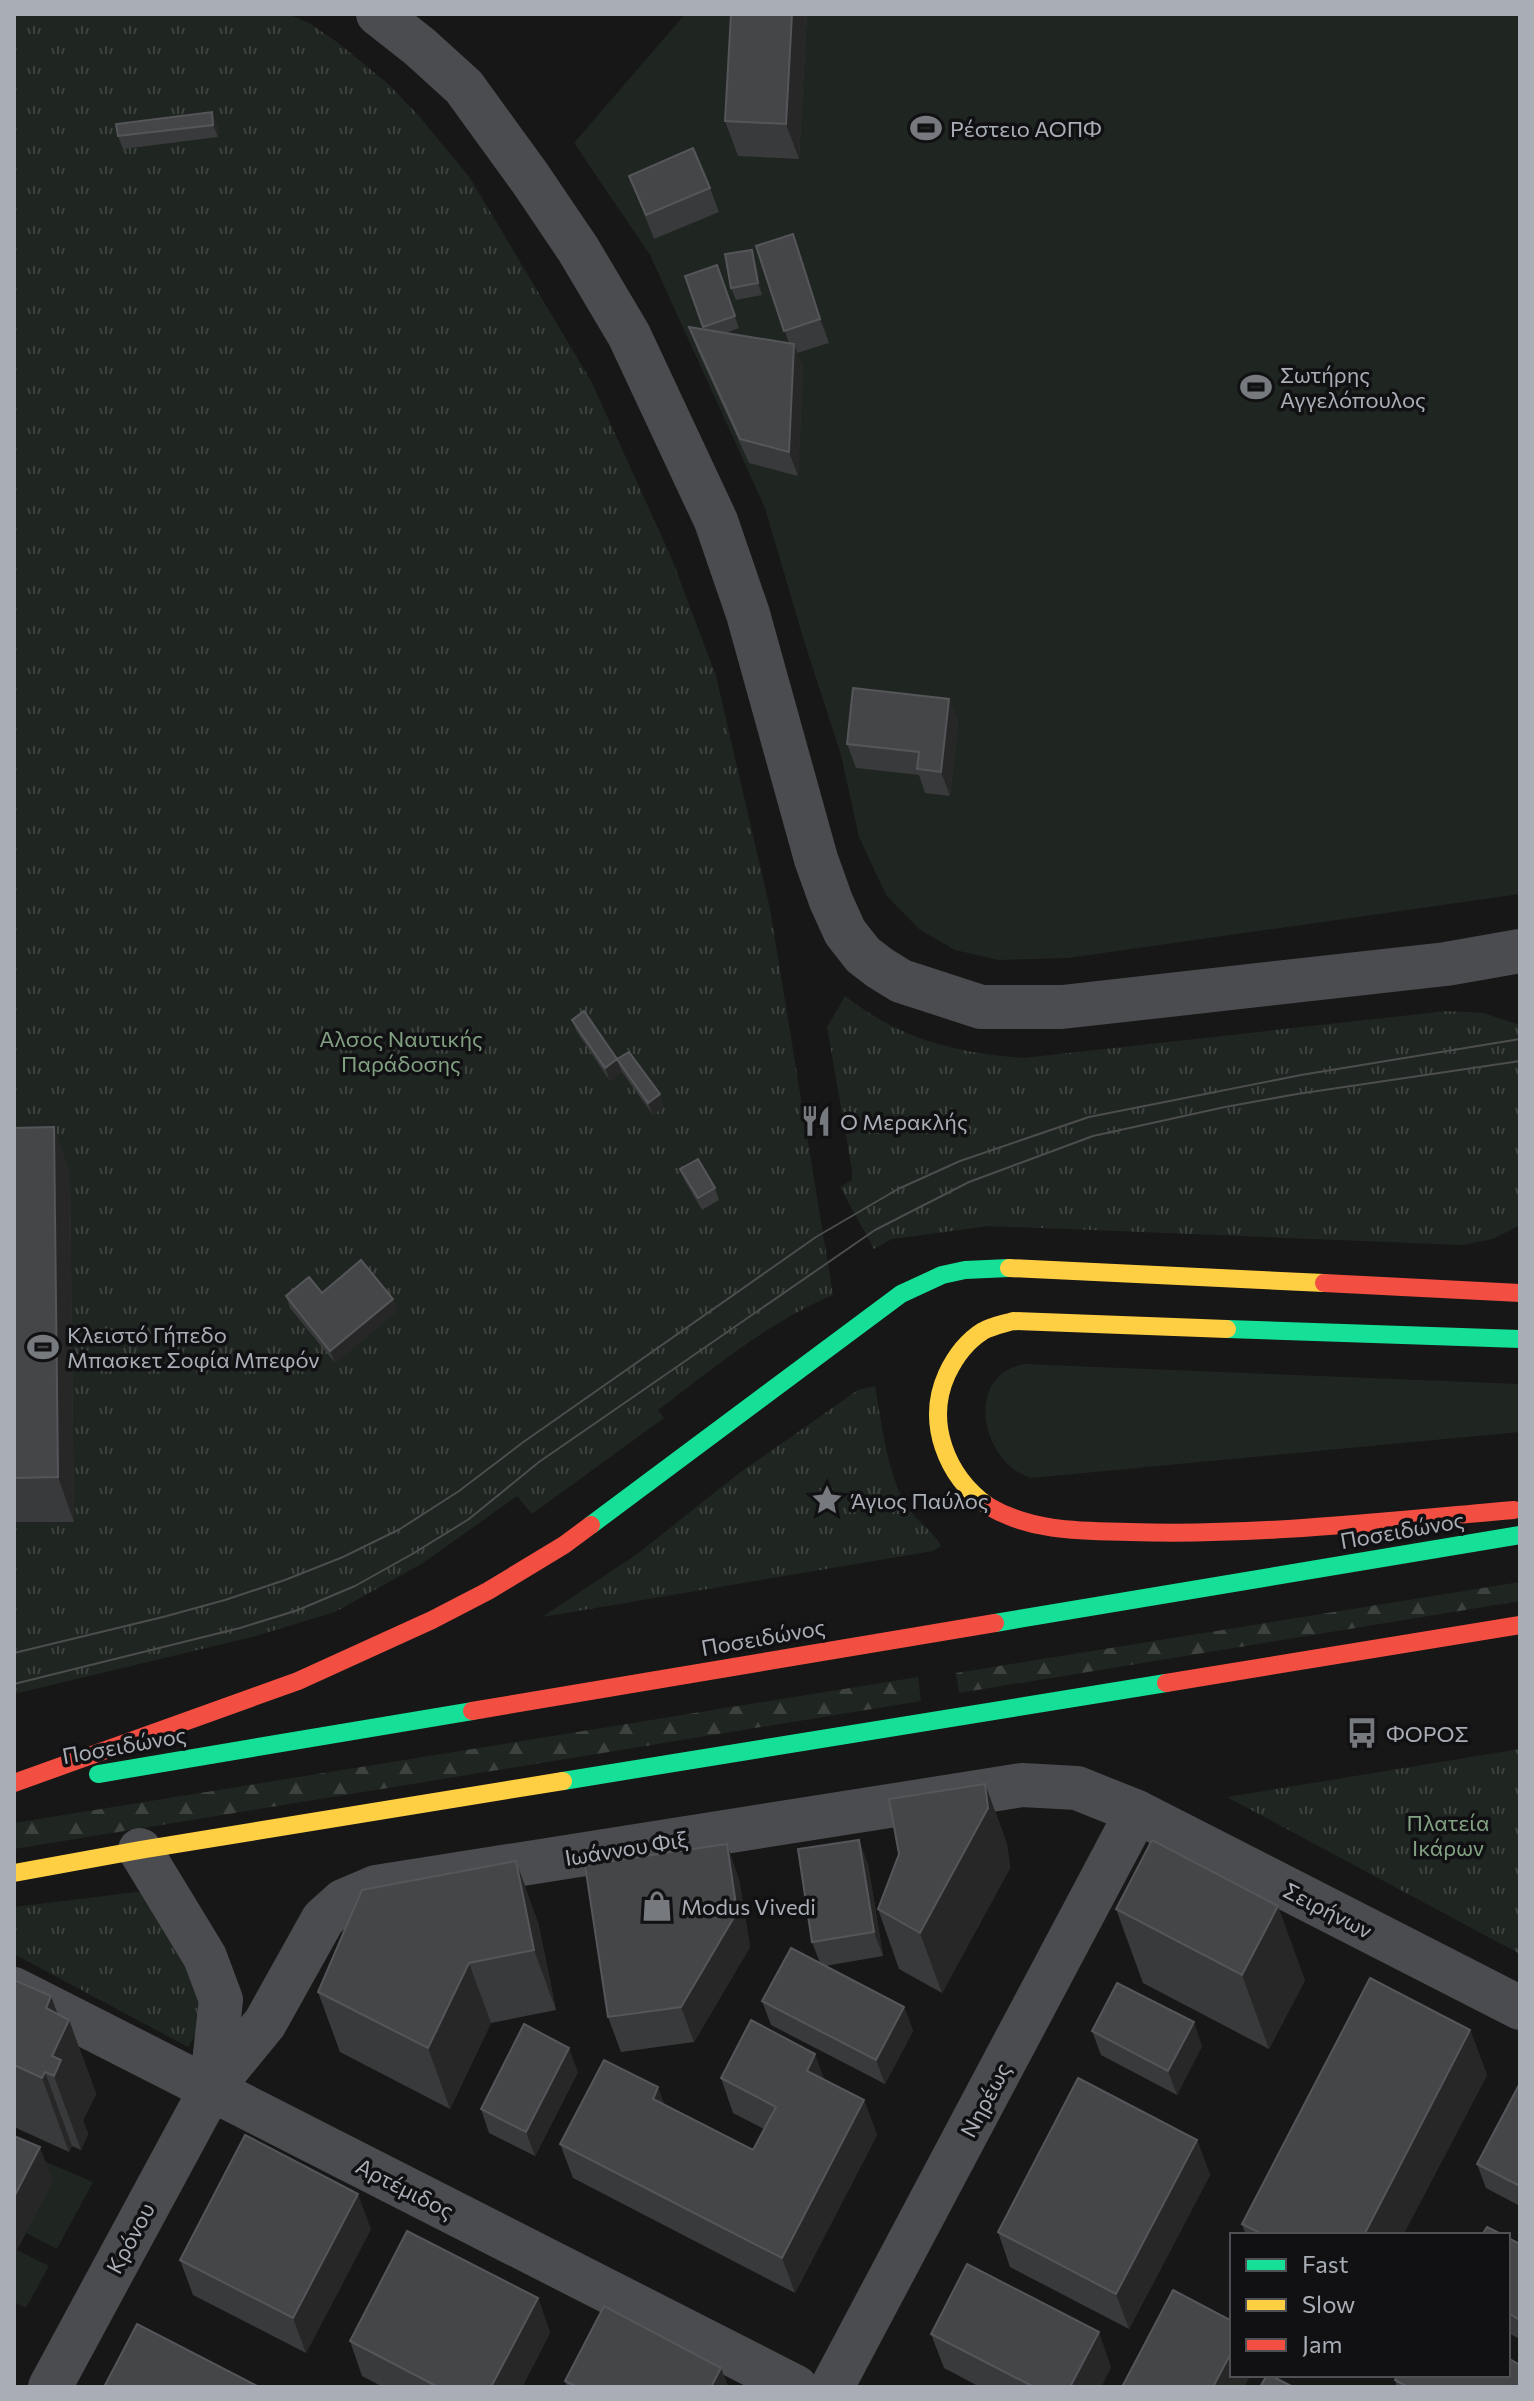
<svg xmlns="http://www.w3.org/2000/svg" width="1534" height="2401" font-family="Commissioner,sans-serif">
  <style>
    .grass { fill: url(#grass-tufts) }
    .forest { fill: url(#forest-firs) }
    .garden { fill: #1f2520 }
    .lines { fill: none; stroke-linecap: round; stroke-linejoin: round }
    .street { stroke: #4b4c4f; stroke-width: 44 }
    .fast { stroke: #16e098; stroke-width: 18 }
    .slow { stroke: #ffcf43; stroke-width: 18 }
    .jam { stroke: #f24e42; stroke-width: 18 }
    .tram { stroke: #4c4d4e; stroke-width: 2 }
    .wall { fill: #393a3b }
    .shaded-wall { fill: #272727 }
    .building { fill: #454648; stroke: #55565a; stroke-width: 2 }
    .labels { text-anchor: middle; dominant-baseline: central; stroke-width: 7; stroke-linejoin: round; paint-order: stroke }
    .poi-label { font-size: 22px; fill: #a9aeb6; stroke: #111113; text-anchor: start }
    .park-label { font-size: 22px; fill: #82a082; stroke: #111113 }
    .street-label { font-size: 22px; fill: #a9aeb6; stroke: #111113 }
  </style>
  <defs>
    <pattern id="grass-tufts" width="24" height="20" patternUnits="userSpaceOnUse" patternTransform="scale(2)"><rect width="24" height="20" fill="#1f2520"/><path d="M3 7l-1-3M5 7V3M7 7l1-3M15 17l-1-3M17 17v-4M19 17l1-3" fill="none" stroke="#3d423e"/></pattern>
    <pattern id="forest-firs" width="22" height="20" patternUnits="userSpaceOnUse" patternTransform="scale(2)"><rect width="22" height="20" fill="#1f2520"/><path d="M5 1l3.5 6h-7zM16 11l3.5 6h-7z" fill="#3d423e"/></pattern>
  </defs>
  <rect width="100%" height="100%" fill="#171717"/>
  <path class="grass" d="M 14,14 L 288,14 L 309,23 L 337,42 L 387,83 L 419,116 L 470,178 L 591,381 L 671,557 L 716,676 L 770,909 L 833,1295 C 769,1322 713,1368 658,1410 L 664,1418 L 532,1514 L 517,1496 L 423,1563 L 335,1612 L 252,1637 L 14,1694 Z
    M 845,996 C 902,1040 953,1052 1023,1058 L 1447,1011 L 1483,1013 L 1520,1025 L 1520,1225 L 1493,1239 L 1462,1245 L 989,1226 L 892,1239 L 874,1249 L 840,1187 L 852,1180 L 852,1170 L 827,1027 Z
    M 875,1386 C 882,1423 887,1476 908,1508 C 918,1522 933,1531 941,1546 L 933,1551 L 542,1617 L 636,1555 L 738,1474 L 858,1390 Z
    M 1520,1749 L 1520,1954 L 1227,1797 Z
    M 137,1892 L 162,1899 L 204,2000 L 200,2029 L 188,2047 L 14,1954 L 14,1907 Z"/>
  <path class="forest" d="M 1520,1582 L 1520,1601 L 959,1693 L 956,1673 Z
    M 918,1677 L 921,1701 L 14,1849 L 14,1823 Z"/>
  <path class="garden" d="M 685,14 L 1520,14 L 1520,894 L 1068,958 L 998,960 L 955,950 L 919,929 L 886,895 L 859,837 L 841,755 L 804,641 L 765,508 L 650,255 L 574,143 Z
    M 1024,1364 L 1520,1384 L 1520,1432 L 1031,1478 C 981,1463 963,1375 1024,1364 Z
    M 14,2148 L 93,2182 L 57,2249 L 26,2233 Z
    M 17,2250 L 49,2266 L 26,2308 L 14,2302 L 14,2256 Z"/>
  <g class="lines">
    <path class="street" d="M 378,14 L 420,47 L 464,87 L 530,178 L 578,249 L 629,335 L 716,521 L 748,614 L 816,859 L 831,901 L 845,932 L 863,955 L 880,968 L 901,981 L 981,1007 L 1062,1007 L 1446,964 L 1520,951
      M 140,1850 L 205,1957 L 221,2000 L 211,2089
      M 14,1989 L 796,2387
      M 50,2387 L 211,2089 L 265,2023 L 323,1919 L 343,1901 L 376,1887 L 1022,1785 L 1077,1788 L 1137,1812 L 1520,2008
      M 832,2387 L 1137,1812"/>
    <path class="fast" d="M 1227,1329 L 1520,1339
      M 591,1525 L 901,1294 L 942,1275 L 965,1270 L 1009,1268
      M 995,1623 L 1520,1535
      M 98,1774 L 472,1711
      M 563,1781 L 1166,1683"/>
    <path class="slow" d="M 1009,1268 L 1324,1283
      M 988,1506 C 946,1476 925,1422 947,1374 C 955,1357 967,1341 983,1331 C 992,1326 1003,1324 1013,1321 L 1227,1329
      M 14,1873 L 140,1850 L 563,1781"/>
    <path class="jam" d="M 1324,1283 L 1520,1293
      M 988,1506 C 1032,1532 1081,1531 1130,1532 C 1259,1536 1386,1521 1514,1510
      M 1166,1683 L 1520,1625
      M 472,1711 L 995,1623
      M 14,1783 L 298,1681 L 432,1620 L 488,1591 L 564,1545 L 591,1525"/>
    <path class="tram" d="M 14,1653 L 163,1617 L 225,1600 L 285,1580 L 343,1557 L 400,1529 L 459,1491 L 522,1443 L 816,1237 L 898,1189 L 960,1161 L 1089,1117 L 1301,1075 L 1520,1039
      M 14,1684 L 240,1628 L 298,1610 L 355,1586 L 414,1553 L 469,1519 L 539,1462 L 875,1230 L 969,1182 L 1093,1136 L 1225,1107 L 1297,1094 L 1520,1061"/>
  </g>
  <path class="wall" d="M 731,14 L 807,14 L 799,159 L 738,156 L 725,121 Z
    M 217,124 L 218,137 L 123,149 L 118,136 Z
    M 629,176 L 710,188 L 719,212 L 654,239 Z
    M 756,246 L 802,258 L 829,343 L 797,353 L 803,368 L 798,476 L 749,463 L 698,351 L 689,327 L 704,329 L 685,276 L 717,265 L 739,328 L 726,333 L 789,343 Z
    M 756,262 L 762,295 L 736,300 L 731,288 Z
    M 949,699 L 958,723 L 950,796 L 925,793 L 919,775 L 856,768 L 847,744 Z
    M 572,1020 L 617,1059 L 622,1072 L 610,1081 L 577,1032 Z
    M 617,1059 L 664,1107 L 653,1115 L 622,1072 Z
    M 14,1128 L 70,1172 L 74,1522 L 14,1522 Z
    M 680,1169 L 715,1188 L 719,1200 L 702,1210 L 685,1181 Z
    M 322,1293 L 393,1299 L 397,1311 L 335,1363 L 290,1308 L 286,1296 Z
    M 985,1784 L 1007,1844 L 1010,1868 L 942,1993 L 899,1969 L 878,1909 Z
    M 868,1864 L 883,1956 L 825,1966 L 904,2007 L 913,2031 L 885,2084 L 771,2025 L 762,2001 L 820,1963 L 812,1942 Z
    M 739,1879 L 750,1947 L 694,2042 L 621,2052 L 608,2017 Z
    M 1116,1909 L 1305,1980 L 1269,2049 L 1143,1983 Z
    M 538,1922 L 556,2010 L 491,2023 L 450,2109 L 340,2052 L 318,1992 Z
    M 14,1980 L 58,2014 L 69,2020 L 96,2094 L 83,2120 L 88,2134 L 81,2150 L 72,2146 L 69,2152 L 14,2127 Z
    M 1470,2030 L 1487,2075 L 1403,2235 L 1246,2235 L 1242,2224 Z
    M 1092,2031 L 1202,2046 L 1177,2095 L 1101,2055 Z
    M 578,2072 L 535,2156 L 489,2133 L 481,2109 Z
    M 721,2078 L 825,2080 L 864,2100 L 877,2135 L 795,2293 L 573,2178 L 560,2144 L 664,2105 L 753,2150 L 764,2129 L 733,2113 Z
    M 1520,2083 L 1520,2206 L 1486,2188 L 1477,2164 Z
    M 1197,2140 L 1210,2175 L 1129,2329 L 1010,2267 L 998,2232 Z
    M 371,2229 L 306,2353 L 193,2295 L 180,2260 Z
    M 1508,2238 L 1520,2244 L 1520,2339 L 1508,2333 Z
    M 538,2298 L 550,2333 L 522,2387 L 383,2387 L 362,2376 L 350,2341 Z
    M 931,2334 L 1111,2367 L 1101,2387 L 980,2387 L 944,2368 Z
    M 721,2368 L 728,2387 L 567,2387 L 565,2381 Z
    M 1395,2380 L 1520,2387 L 1397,2387 Z"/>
  <path class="shaded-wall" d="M 792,14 L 807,14 L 799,159 L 786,124 Z
    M 212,112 L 217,124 L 218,137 L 213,125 Z
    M 793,234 L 802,258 L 829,343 L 820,319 Z
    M 752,250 L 756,262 L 762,295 L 758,283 Z
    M 794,344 L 803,368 L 798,476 L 789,452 Z
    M 949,699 L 958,723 L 950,796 L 941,772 Z
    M 617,1059 L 622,1072 L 610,1081 L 605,1068 Z
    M 660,1094 L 664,1107 L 653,1115 L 648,1103 Z
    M 54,1127 L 70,1172 L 74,1522 L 58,1477 Z
    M 393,1299 L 397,1311 L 335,1363 L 330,1351 Z
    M 985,1784 L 1007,1844 L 1010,1868 L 942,1993 L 920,1933 Z
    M 859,1840 L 868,1864 L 883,1956 L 874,1932 Z
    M 727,1844 L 739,1879 L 750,1947 L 694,2042 L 681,2007 Z
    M 516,1861 L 538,1922 L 556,2010 L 534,1950 Z
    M 1278,1906 L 1305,1980 L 1269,2049 L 1242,1975 Z
    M 469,1963 L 491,2023 L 450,2109 L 428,2048 Z
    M 51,1996 L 64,2031 L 69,2020 L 96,2094 L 83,2120 L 88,2134 L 81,2150 L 54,2076 L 46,2008 Z
    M 904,2007 L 913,2031 L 885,2084 L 876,2060 Z
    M 1194,2022 L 1202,2046 L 1177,2095 L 1168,2071 Z
    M 1470,2030 L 1487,2075 L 1403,2235 L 1364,2235 Z
    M 569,2048 L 578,2072 L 535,2156 L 526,2132 Z
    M 815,2054 L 828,2089 L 807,2071 Z
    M 45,2072 L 72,2146 L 69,2152 L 42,2078 Z
    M 658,2087 L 671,2122 L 653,2099 Z
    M 864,2100 L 877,2135 L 795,2293 L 782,2258 Z
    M 1197,2140 L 1210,2175 L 1129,2329 L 1116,2294 Z
    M 40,2147 L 53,2182 L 14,2256 L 14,2197 Z
    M 358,2194 L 371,2229 L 306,2353 L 293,2318 Z
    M 538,2298 L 550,2333 L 522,2387 L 491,2387 Z
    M 1099,2332 L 1111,2367 L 1101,2387 L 1070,2387 Z
    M 1232,2351 L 1232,2375 L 1251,2375 L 1244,2387 L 1213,2387 Z
    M 721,2368 L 728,2387 L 711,2387 Z"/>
  <path class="building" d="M 731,14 L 792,14 L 786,124 L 725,121 Z
    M 212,112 L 213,125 L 118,136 L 116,124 Z
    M 693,148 L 710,188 L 646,215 L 629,176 Z
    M 793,234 L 820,319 L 784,331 L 756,246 Z
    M 752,250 L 758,283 L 731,288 L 725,254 Z
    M 717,265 L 735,316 L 703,327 L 685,276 Z
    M 689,327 L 794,344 L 789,452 L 740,439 Z
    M 853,688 L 949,699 L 941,772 L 917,769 L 919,752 L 847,744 Z
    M 584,1011 L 617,1059 L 605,1068 L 572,1020 Z
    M 629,1052 L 660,1094 L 648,1103 L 617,1059 Z
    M 54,1127 L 58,1477 L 14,1478 L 14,1128 Z
    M 698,1159 L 715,1188 L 698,1198 L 680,1169 Z
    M 361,1260 L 393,1299 L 330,1351 L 286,1296 L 309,1277 L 322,1293 Z
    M 985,1784 L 988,1808 L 920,1933 L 878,1909 L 899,1854 L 889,1799 Z
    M 859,1840 L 874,1932 L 812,1942 L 798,1849 Z
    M 1152,1840 L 1278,1906 L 1242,1975 L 1116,1909 Z
    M 727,1844 L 737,1912 L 681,2007 L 608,2017 L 585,1865 Z
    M 516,1861 L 534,1950 L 469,1963 L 428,2048 L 318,1992 L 362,1890 Z
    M 791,1948 L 904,2007 L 876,2060 L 762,2001 Z
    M 1370,1978 L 1470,2030 L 1364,2235 L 1264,2235 L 1242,2224 Z
    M 14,1980 L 51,1996 L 46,2008 L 69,2020 L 52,2056 L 61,2060 L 54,2076 L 45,2072 L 42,2078 L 14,2065 Z
    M 1117,1983 L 1194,2022 L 1168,2071 L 1092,2031 Z
    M 751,2020 L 815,2054 L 807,2071 L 864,2100 L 782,2258 L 560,2144 L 604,2060 L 658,2087 L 653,2099 L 753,2150 L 776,2107 L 721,2078 Z
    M 524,2024 L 569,2048 L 526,2132 L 481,2109 Z
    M 1078,2078 L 1197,2140 L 1116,2294 L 998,2232 Z
    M 1520,2083 L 1520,2186 L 1477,2164 Z
    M 245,2135 L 358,2194 L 293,2318 L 180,2260 Z
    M 14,2136 L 40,2147 L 14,2197 Z
    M 1487,2227 L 1503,2235 L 1482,2235 Z
    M 407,2231 L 538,2298 L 491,2387 L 438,2387 L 350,2341 Z
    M 1508,2238 L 1520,2244 L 1520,2320 L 1508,2313 Z
    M 967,2264 L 1099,2332 L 1070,2387 L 1034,2387 L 931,2334 Z
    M 1173,2290 L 1232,2321 L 1232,2351 L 1213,2387 L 1122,2387 Z
    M 604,2306 L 721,2368 L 711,2387 L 577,2387 L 565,2381 Z
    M 137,2324 L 259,2387 L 104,2387 Z
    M 1508,2358 L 1520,2365 L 1520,2384 L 1518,2387 L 1408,2387 L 1395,2380 L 1397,2375 L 1508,2375 Z
    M 1267,2375 L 1270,2375 L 1293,2387 L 1260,2387 Z"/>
  <defs>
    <symbol id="stadium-bare" viewBox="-9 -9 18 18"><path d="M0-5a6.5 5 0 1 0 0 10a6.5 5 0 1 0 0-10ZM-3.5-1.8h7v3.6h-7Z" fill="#76797e" stroke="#111113" stroke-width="2.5" paint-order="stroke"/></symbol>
    <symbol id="restaurant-bare" viewBox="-9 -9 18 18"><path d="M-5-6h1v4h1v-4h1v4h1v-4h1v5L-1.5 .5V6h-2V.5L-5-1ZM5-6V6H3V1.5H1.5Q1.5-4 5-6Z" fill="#76797e" stroke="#111113" stroke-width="2.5" paint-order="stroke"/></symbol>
    <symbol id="sight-bare" viewBox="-9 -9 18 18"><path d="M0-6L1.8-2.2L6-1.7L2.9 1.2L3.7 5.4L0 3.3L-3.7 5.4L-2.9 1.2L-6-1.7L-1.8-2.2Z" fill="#76797e" stroke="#111113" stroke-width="2.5" paint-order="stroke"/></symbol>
    <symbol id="bus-bare" viewBox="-9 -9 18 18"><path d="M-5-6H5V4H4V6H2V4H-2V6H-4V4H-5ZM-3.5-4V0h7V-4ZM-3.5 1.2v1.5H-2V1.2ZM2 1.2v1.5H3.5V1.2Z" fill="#76797e" stroke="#111113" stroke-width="2.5" paint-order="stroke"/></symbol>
    <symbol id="shop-bare" viewBox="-9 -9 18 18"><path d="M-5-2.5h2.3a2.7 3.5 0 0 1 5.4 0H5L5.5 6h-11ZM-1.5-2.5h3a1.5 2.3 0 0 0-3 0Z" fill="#76797e" stroke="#111113" stroke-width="2.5" paint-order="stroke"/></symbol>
  </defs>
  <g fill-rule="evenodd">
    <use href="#stadium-bare" x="904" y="106" width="44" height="44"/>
    <use href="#stadium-bare" x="1234" y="365" width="44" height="44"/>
    <use href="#restaurant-bare" x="794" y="1099" width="44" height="44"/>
    <use href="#stadium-bare" x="21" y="1325" width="44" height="44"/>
    <use href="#sight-bare" x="805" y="1478" width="44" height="44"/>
    <use href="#bus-bare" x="1340" y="1711" width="44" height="44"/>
    <use href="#shop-bare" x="635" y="1884" width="44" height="44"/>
  </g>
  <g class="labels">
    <g class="poi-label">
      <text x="950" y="128">Ρέστειο ΑΟΠΦ</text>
      <text x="1280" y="374">Σωτήρης<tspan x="1280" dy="25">Αγγελόπουλος</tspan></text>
      <text x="840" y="1121">Ο Μερακλής</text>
      <text x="67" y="1334">Κλειστό Γήπεδο<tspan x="67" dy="25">Μπασκετ Σοφία Μπεφόν</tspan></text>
      <text x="851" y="1500">Άγιος Παύλος</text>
      <text x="1386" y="1733">ΦΟΡΟΣ</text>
      <text x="681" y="1906">Modus Vivedi</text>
    </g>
    <g class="park-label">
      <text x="401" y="1038">Αλσος Ναυτικής<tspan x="401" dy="25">Παράδοσης</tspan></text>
      <text x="1448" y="1822">Πλατεία<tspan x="1448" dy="25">Ικάρων</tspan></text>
    </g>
    <g class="street-label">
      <text transform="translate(1402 1530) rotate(-10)">Ποσειδώνος</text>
      <text transform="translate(763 1637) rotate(-10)">Ποσειδώνος</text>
      <text transform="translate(124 1745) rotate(-10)">Ποσειδώνος</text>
      <text transform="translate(626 1848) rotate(-9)">Ιωάννου Φιξ</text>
      <text transform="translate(1328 1910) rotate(27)">Σειρήνων</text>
      <text transform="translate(985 2100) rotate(-62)">Νηρέως</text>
      <text transform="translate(405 2188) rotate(27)">Αρτέμιδος</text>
      <text transform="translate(130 2238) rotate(-62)">Κρόνου</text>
    </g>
  </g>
  <rect width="1534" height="2401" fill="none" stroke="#a9aeb6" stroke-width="32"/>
  <rect x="1230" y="2233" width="280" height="144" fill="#111113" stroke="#4e5054" stroke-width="2"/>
  <rect x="1246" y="2259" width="40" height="12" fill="#16e098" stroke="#4e5054" stroke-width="2"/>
  <text x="1302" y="2273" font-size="24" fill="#a9aeb6">Fast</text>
  <rect x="1246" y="2299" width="40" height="12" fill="#ffcf43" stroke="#4e5054" stroke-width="2"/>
  <text x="1302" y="2313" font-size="24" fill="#a9aeb6">Slow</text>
  <rect x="1246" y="2339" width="40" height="12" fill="#f24e42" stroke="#4e5054" stroke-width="2"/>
  <text x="1302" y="2353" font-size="24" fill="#a9aeb6">Jam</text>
</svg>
